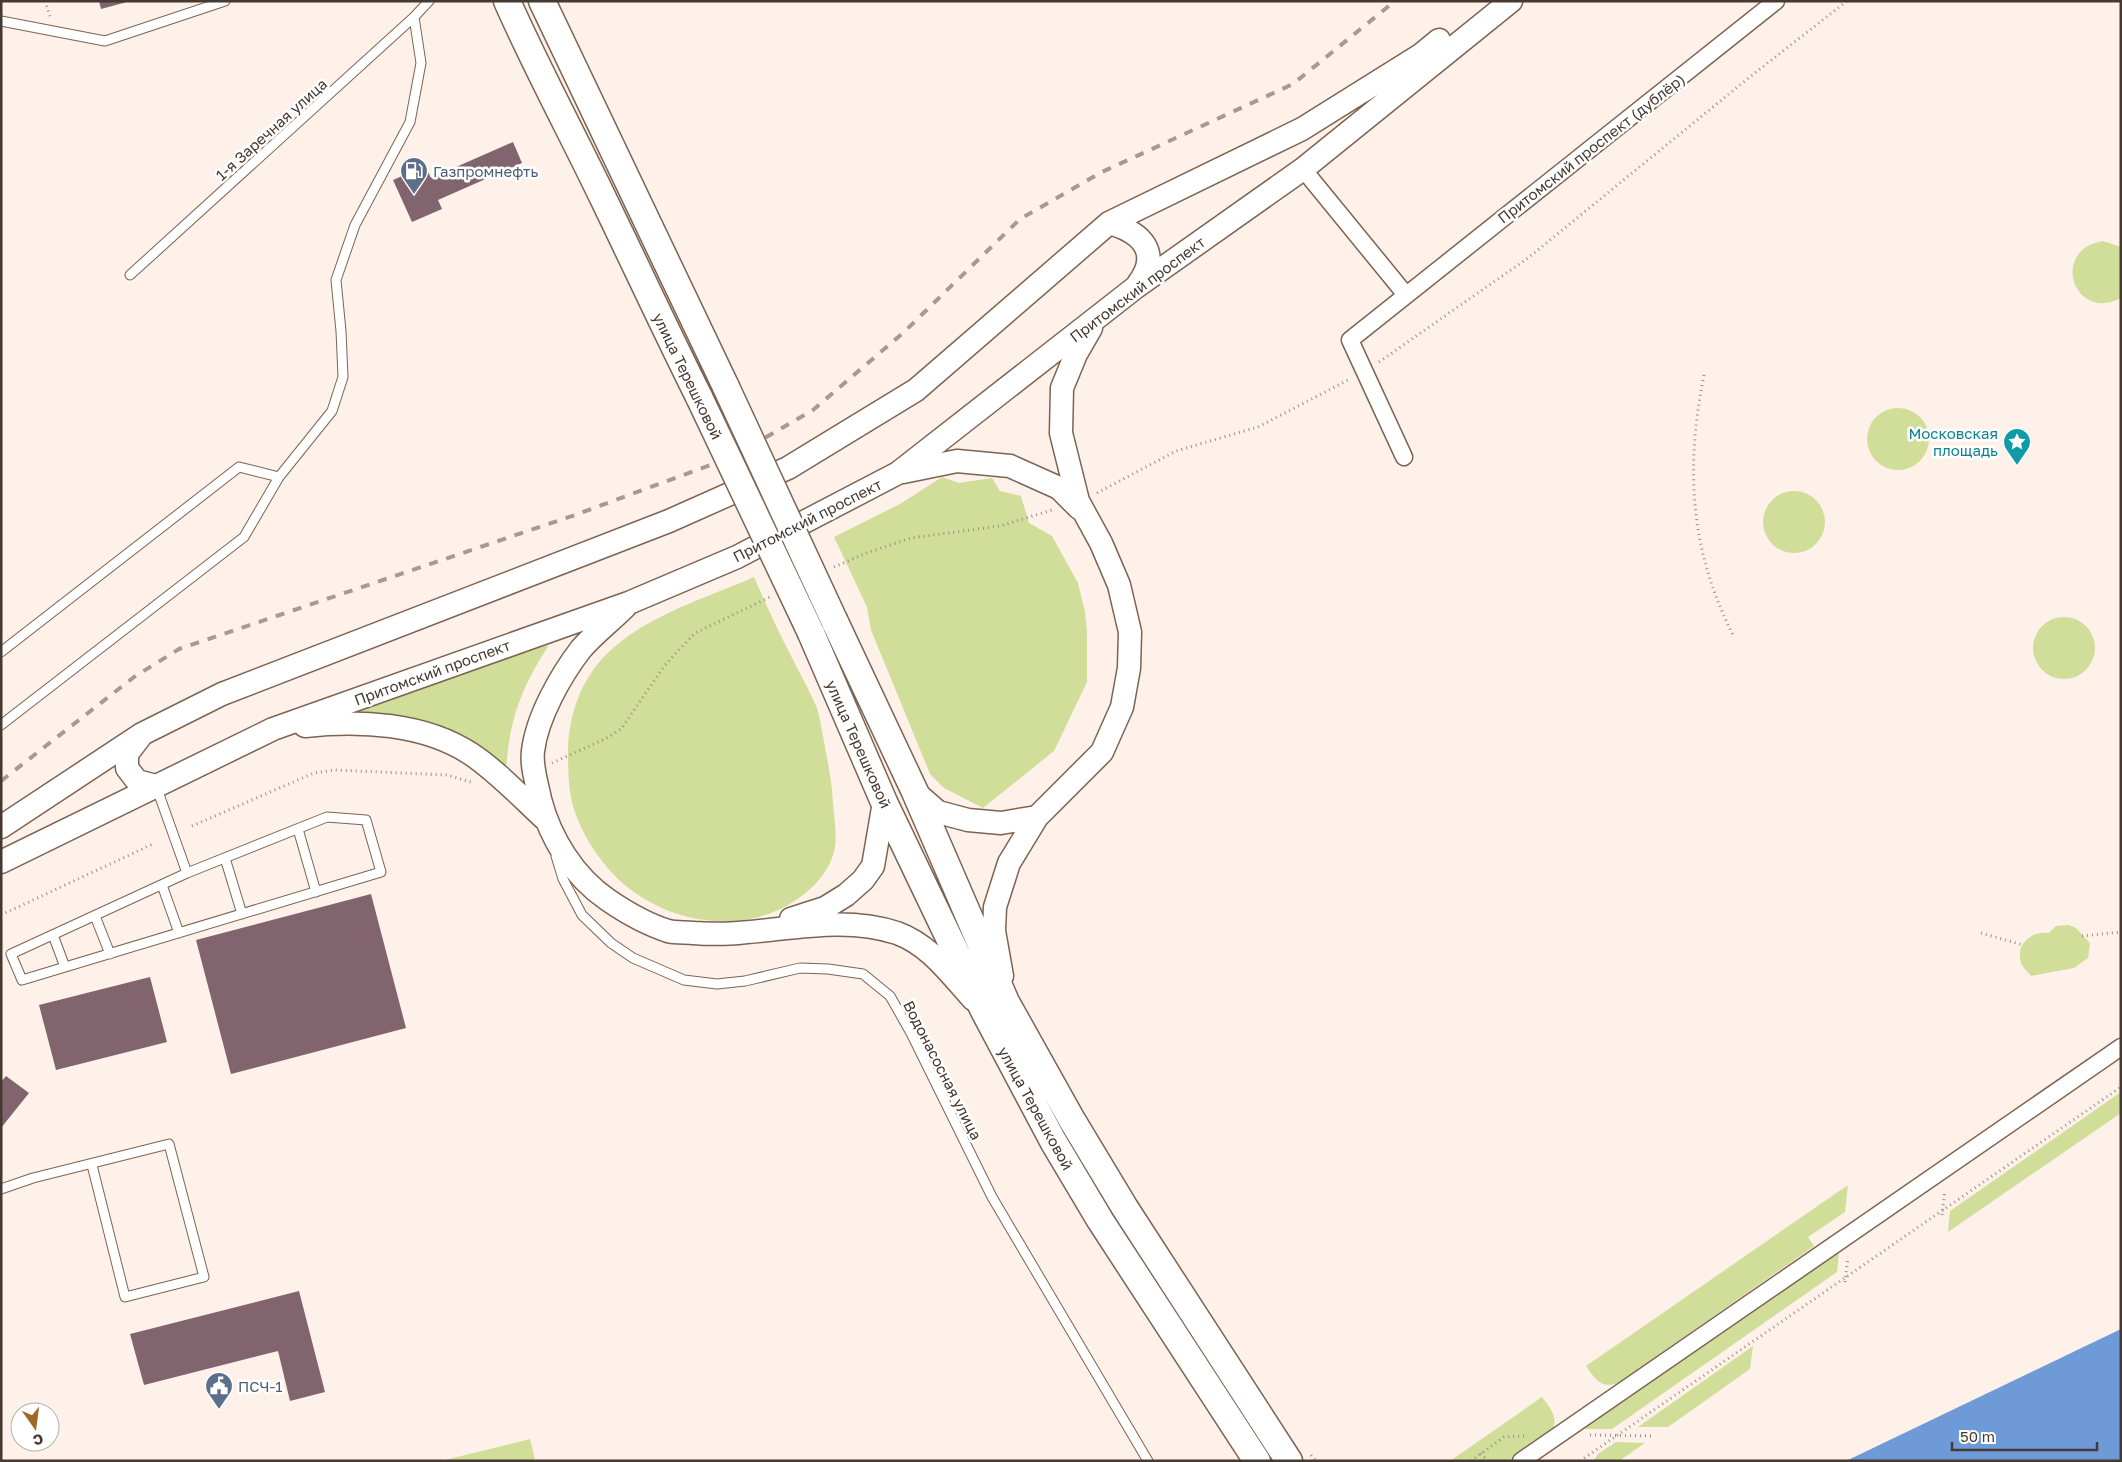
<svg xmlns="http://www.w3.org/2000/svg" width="2122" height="1462" font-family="'Golos Text',sans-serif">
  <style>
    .green { fill: #d1de99 }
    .water { fill: #6e9bd8 }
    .building { fill: #82646e }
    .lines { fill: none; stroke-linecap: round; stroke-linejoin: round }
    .service-casing { stroke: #7d6352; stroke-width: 11 }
    .minor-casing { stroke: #7d6352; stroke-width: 19 }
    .secondary-casing { stroke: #7d6352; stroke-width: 25 }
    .primary-casing { stroke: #7d6352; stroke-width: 29 }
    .path { stroke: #9b8f87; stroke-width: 3; stroke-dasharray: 1 4; stroke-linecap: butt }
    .service { stroke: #fff; stroke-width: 9 }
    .minor { stroke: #fff; stroke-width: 16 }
    .secondary { stroke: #fff; stroke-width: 22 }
    .primary { stroke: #fff; stroke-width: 26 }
    .rail { stroke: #a69a92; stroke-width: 4; stroke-dasharray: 9 9; stroke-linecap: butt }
    .primary-bridge-casing { stroke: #7d6352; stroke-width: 29; stroke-linecap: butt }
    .primary-bridge { stroke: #fff; stroke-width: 26 }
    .labels { text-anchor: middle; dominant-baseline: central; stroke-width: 5; stroke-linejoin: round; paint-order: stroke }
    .street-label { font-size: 15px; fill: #453931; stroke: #fff }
    .service-label { font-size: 15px; fill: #4e5e75; stroke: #fff; text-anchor: start }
    .culture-label { font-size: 15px; fill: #0d838f; stroke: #fff; text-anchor: end }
  </style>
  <rect width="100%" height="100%" fill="#fdf1e9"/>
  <path class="green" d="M 2103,241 L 2121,247 L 2121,298 C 2073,323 2050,249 2103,241 Z
    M1867 439a31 31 0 1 1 62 0a31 31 0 1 1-62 0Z
    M 942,477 L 959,483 L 992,478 L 1000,491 L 1021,496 L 1029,523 L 1052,536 L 1078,583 L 1085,612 L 1087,633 L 1087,682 L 1054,751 L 983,808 L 944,788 L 930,774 L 871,630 L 867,607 L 834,537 L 900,504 Z
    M1763 522a31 31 0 1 1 62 0a31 31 0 1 1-62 0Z
    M 754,577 C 765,602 776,627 789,652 C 798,670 809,689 817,708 C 820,717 821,727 823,736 C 827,759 832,780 833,803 C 834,817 837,833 835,847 C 830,874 810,892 788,905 C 727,940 643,916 602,861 C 591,847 582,831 576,815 C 568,795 568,769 568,748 C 570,709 583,675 612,649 C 651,614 706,598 754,577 Z
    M2033 648a31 31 0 1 1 62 0a31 31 0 1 1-62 0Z
    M 549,645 C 521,688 509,720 506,772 L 349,715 L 372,702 L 519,653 Z
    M 2069,925 L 2076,928 L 2090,943 L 2088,958 L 2074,968 L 2031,976 C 2028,972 2022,967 2021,963 C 2015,943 2032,931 2049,933 L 2056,926 Z
    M 2121,1092 L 2121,1113 L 1948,1232 L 1950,1211 Z
    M 1848,1185 L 1845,1212 L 1808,1237 L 1814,1246 L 1618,1383 C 1601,1389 1595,1379 1586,1366 Z
    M 1839,1251 L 1837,1272 L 1612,1429 L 1579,1429 Z
    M 1753,1346 L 1750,1369 L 1668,1427 L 1638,1427 Z
    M 1542,1397 C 1550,1408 1560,1418 1551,1432 L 1509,1461 L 1450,1461 Z
    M 530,1439 L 535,1459 L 527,1461 L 441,1461 Z
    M 1616,1442 L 1645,1443 L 1619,1461 L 1593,1461 L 1598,1454 Z"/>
  <path class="water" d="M 2121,1329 L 2121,1461 L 1846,1461 Z"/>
  <path class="building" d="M 99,1 L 127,1 L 127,2 L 101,9 Z
    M 513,142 L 522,163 L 438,200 L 442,209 L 412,222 L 393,180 L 425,166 L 431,178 Z
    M 371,894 L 406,1028 L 231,1074 L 196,940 Z
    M 150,977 L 167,1042 L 56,1070 L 39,1005 Z
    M 6,1076 L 29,1093 L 1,1128 L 1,1082 Z
    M 299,1291 L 325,1392 L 290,1401 L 278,1351 L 144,1385 L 130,1334 Z"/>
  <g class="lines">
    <defs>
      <path id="service" d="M 1,21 L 105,41 L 225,1
        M 130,275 L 414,17 L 429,1
        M 1,652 L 239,467 L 279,477
        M 1,725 L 244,537 L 279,477 L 332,411 L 343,377 L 341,331 L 336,280 L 355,225 L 410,122 L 421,63 L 414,17
        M 156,786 L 187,873 L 11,954 L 22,980 L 381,872 L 366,820 L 327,817 L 187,873
        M 298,829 L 316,892
        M 556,856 L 563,879 L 582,915 L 611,943 L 633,958 L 684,980 L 717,984 L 745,981 L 800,968 L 828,969 L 863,974 L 890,996 L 911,1033 L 992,1197 L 1148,1461
        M 225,858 L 242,914
        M 162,885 L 179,933
        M 95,916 L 110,954
        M 53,935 L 65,967
        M 1,1189 L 33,1178 L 169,1144 L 204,1277 L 125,1297 L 92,1165"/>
      <path id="minor" d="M 1303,169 L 1406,295
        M 1404,457 L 1350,340 L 1776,1
        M 1521,1461 L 2121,1047"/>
      <path id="secondary" d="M 1109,223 C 1141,232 1162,252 1138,284
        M 903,472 L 957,461 L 1010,466 L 1059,488 L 1079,508
        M 625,607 C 611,621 594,634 581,649 C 561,675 537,717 533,751 C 531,767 537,783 540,799 C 550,838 574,877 608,900 C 627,913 646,924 668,931 C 676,933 686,932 694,933 C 761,939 831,911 897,933 C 930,945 950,974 973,999
        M 305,726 C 359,720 424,723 471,754 C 498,772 522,798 546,820
        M 140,737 L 127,754 L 127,768 L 137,781 L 156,786
        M 915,792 L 938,812 L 968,820 L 1001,823 L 1037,817
        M 1,827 L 142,734 L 222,694 L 669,521 L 788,468 L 916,390 L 1109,223 L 1302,129 L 1422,54 L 1439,40
        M 1,862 L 273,729 L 631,602 L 737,557 L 898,473 L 1136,287 L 1303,169 L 1511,1
        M 791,919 L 825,908 L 846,895 L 863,880 L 873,866 L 884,802
        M 1002,976 L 994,931 L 995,907 L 1009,863 L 1037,817 L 1102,752 L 1122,707 L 1129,668 L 1130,632 L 1119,585 L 1101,543 L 1078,501 L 1061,433 L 1062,388 L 1076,354 L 1091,328"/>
      <path id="primary" d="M 507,1 C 537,69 572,133 604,200 C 636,266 667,333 700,399
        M 542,1 L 726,387
        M 835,622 L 915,792 L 1006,1002 L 1072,1120 L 1125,1208 L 1289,1461
        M 811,633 L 884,802 L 984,1011 L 1053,1141 L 1100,1220 L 1257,1461"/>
    </defs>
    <use href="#service" class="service-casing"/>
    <use href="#minor" class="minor-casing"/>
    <use href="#secondary" class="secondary-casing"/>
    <use href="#primary" class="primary-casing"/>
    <path class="path" d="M 45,1 L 50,16
      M 1379,362 L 1528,258 L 1751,76 L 1847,1
      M 1704,375 C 1685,470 1690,550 1734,637
      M 1097,493 L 1176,451 L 1258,427 L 1350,379
      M 834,567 L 864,554 L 911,538 L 1000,526 L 1052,510
      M 552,763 L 605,739 L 621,729 L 665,665 L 695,633 L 770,597
      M 192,826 L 314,773 L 335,770 L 447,775 L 474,783
      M 1,915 L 155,843
      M 1981,933 L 2023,945
      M 2082,936 L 2121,932
      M 1942,1215 L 1945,1190
      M 1845,1282 L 1848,1257
      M 1590,1435 L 1655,1436
      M 1481,1453 L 1487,1461
      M 1311,1455 L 1316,1461
      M 1471,1461 L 1504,1437 L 1524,1436
      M 1580,1461 L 2121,1087"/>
    <use href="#service" class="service"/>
    <use href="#minor" class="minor"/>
    <use href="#secondary" class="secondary"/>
    <use href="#primary" class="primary"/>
    <path class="rail" d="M 1,781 L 134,677 L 179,649 L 575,515 L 732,457 L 813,410 L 903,333 L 1020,219 L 1102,172 L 1293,84 L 1395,1"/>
    <defs>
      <path id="primary-bridge" d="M 726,387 L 835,622
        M 700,399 L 811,633"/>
    </defs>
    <use href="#primary-bridge" class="primary-bridge-casing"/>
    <use href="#primary-bridge" class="primary-bridge"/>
  </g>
  <defs>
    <symbol id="fuel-pin" viewBox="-11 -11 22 30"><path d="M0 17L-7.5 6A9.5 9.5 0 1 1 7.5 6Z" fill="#5c6f8a" stroke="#fff"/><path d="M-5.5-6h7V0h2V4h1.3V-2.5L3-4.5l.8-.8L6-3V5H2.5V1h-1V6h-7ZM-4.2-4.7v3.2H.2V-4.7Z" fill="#fff"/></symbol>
    <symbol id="sight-pin" viewBox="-11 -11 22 30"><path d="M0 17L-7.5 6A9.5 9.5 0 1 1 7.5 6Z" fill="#0f9aa8" stroke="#fff"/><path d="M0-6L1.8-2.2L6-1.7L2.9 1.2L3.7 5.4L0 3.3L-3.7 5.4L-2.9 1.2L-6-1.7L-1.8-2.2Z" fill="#fff"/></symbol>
    <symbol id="civic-pin" viewBox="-11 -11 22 30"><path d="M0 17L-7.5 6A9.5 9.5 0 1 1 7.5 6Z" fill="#5c6f8a" stroke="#fff"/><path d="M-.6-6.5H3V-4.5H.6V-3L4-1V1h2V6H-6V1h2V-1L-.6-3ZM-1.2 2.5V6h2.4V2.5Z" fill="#fff"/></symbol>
  </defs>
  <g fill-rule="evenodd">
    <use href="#fuel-pin" x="398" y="155" width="32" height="43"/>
    <use href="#sight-pin" x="2001" y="426" width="32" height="43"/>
    <use href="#civic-pin" x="203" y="1370" width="32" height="43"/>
  </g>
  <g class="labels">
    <g class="street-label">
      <text transform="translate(271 129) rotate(-42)">1-я Заречная улица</text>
      <text transform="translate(1591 148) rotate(-38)">Притомский проспект (дублёр)</text>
      <text transform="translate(1137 289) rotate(-37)">Притомский проспект</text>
      <text transform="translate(688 376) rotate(64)">улица Терешковой</text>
      <text transform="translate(807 520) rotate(-27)">Притомский проспект</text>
      <text transform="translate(432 672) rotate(-20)">Притомский проспект</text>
      <text transform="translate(859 744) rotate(66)">улица Терешковой</text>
      <text transform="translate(943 1070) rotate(63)">Водонасосная улица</text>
      <text transform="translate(1036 1108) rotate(61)">улица Терешковой</text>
    </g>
    <g class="service-label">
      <text x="433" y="171">Газпромнефть</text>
      <text x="238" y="1386">ПСЧ-1</text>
    </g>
    <g class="culture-label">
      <text x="1998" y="433">Московская<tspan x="1998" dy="17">площадь</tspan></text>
    </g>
  </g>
  <rect width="2122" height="1462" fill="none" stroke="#453931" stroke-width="5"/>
  <g transform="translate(35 1427) rotate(166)"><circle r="24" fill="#ffffff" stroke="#b5b0ad"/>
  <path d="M0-4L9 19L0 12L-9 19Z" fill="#a06726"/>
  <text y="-8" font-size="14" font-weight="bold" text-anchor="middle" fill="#453931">С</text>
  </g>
  <path d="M1952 1442v8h145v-8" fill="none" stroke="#453931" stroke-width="2.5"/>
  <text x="1960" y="1442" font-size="15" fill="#453931" stroke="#ffffff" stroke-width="4" paint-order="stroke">50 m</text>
</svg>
